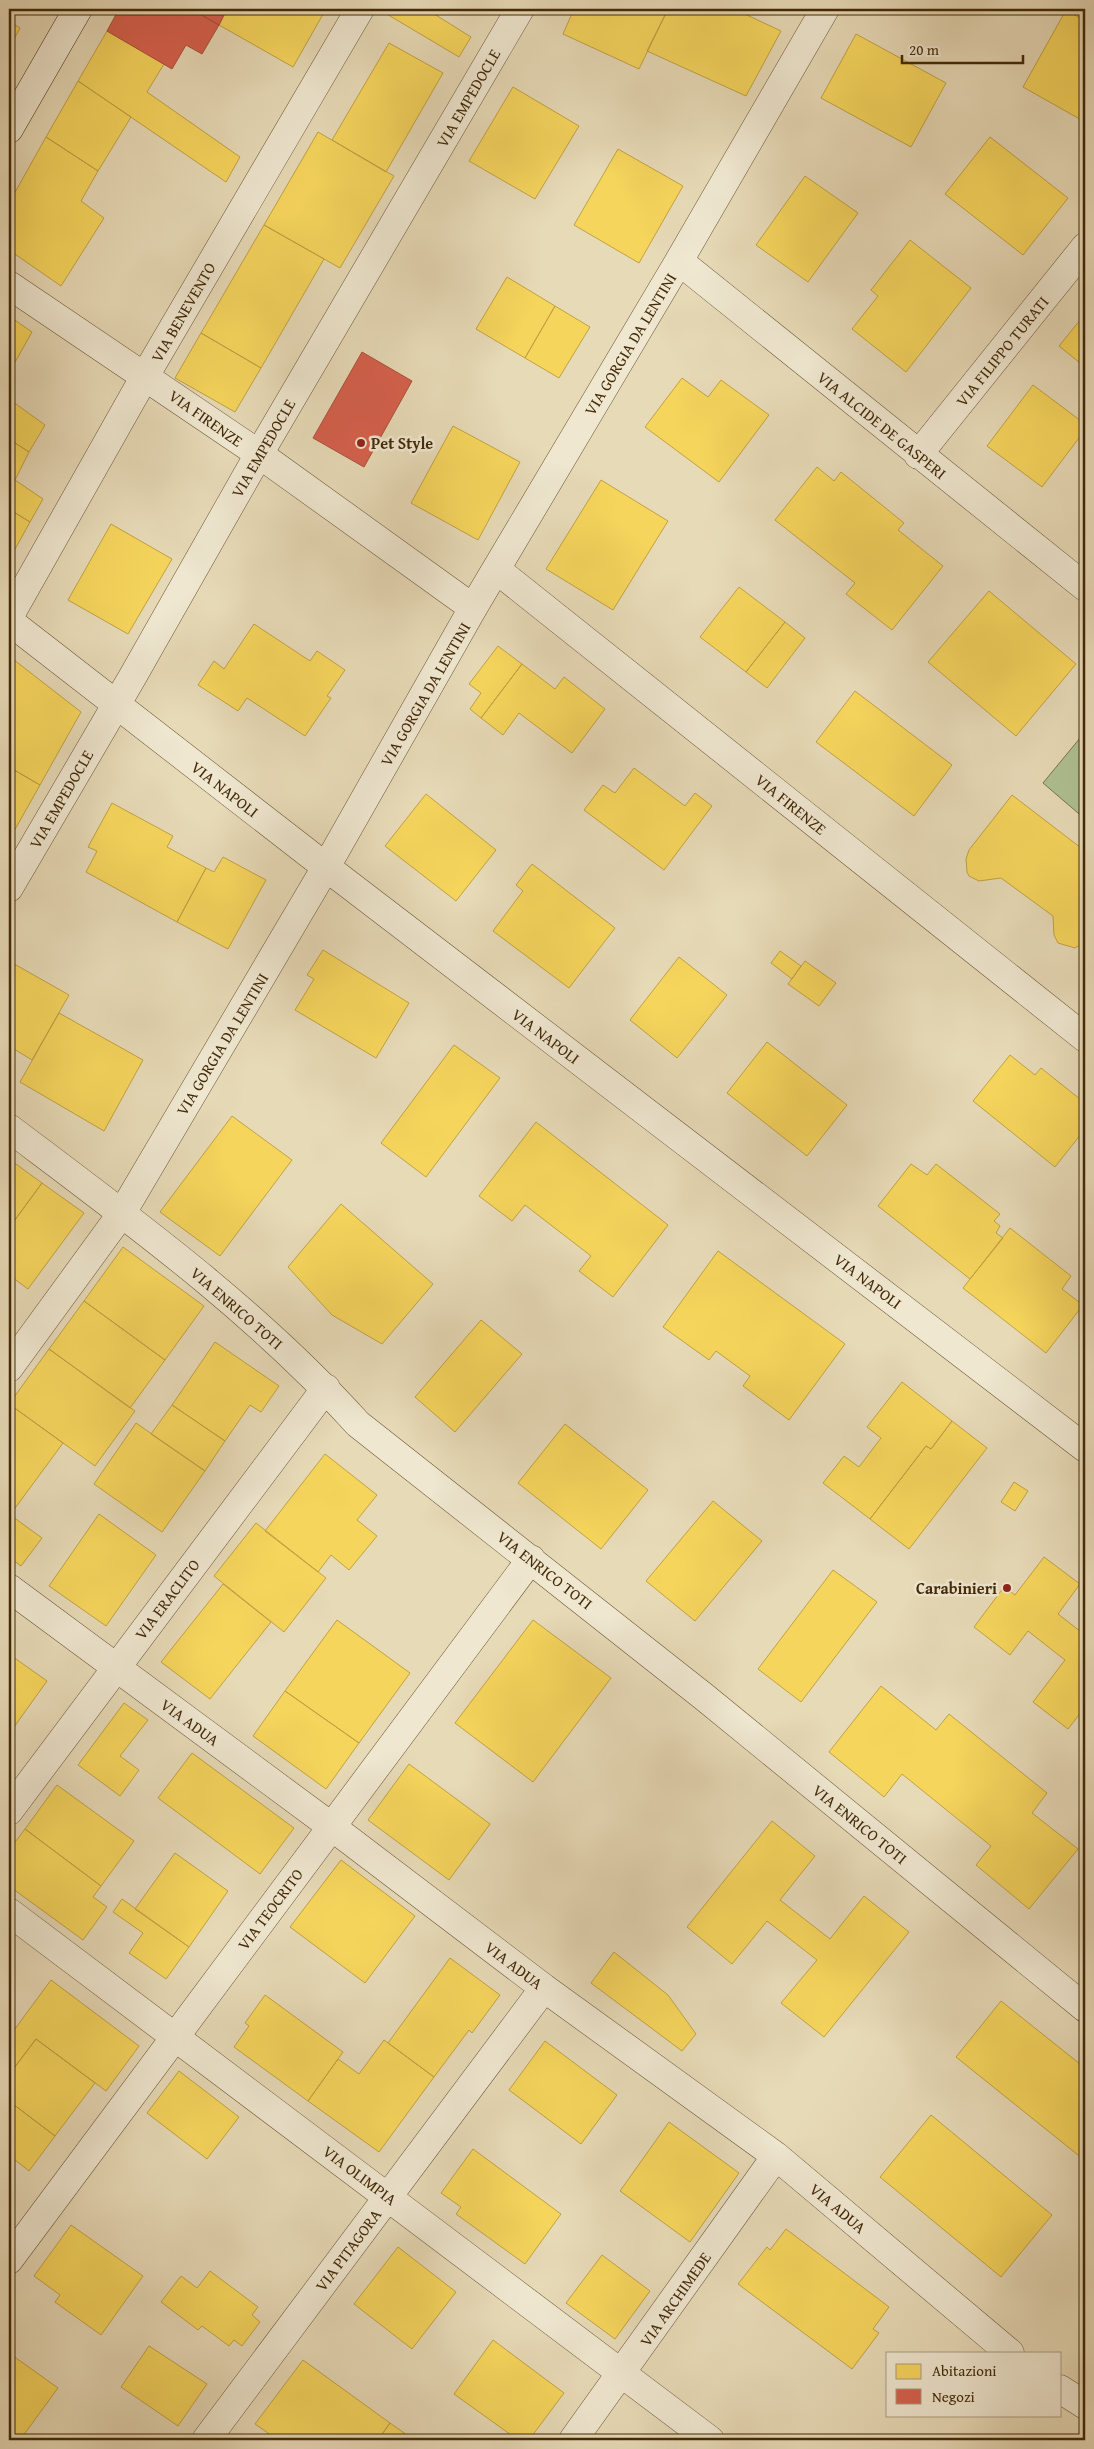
<svg xmlns="http://www.w3.org/2000/svg" width="1094" height="2449" font-family="'Gentium Book Plus',serif">
  <style>
    .grass { fill: #afc193; stroke: #79754e }
    .homes { fill: #f6d55c; stroke: #c0a143 }
    .shops { fill: #d6604d; stroke: #aa5038 }
    .lines { fill: none; stroke-linecap: round; stroke-linejoin: round }
    .minor-casing { stroke: #6c5534; stroke-width: 29 }
    .secondary-casing { stroke: #432908; stroke-width: 29 }
    .minor { stroke: #efe7d0; stroke-width: 28 }
    .secondary { stroke: #efe7d0; stroke-width: 28 }
    .poi-dot { fill: #8f2418; stroke: #efe7d0; stroke-width: 2 }
    .labels { text-anchor: middle; dominant-baseline: central; stroke-width: 5; stroke-linejoin: round; paint-order: stroke }
    .street-label { font-size: 16px; fill: #432908; stroke: #efe7d0 }
    .poi-label { font-size: 16px; font-weight: bold; fill: #432908; stroke: #efe7d0; text-anchor: start }
  </style>
  <rect width="100%" height="100%" fill="#e7dab7"/>
  <filter id="stains"><feTurbulence type="fractalNoise" baseFrequency=".004" numOctaves="4"/><feColorMatrix values="0 0 0 0 .2 0 0 0 0 .09 0 0 0 0 .02 0 0 0 .5 -.17"/></filter>
  <radialGradient id="worn" r=".72"><stop offset=".6" stop-color="#630" stop-opacity="0"/><stop offset="1" stop-color="#630" stop-opacity=".3"/></radialGradient>
  <path class="grass" d="M 1085,732 L 1085,819 L 1043,783 Z"/>
  <path class="homes" d="M 227,9 L 326,9 L 293,67 L 219,25 Z
    M 387,9 L 433,9 L 431,12 L 471,37 L 459,57 L 385,13 Z
    M 574,9 L 668,9 L 639,69 L 563,34 Z
    M 668,9 L 734,9 L 781,31 L 746,96 L 647,51 Z
    M 1066,10 L 1085,21 L 1085,122 L 1023,87 Z
    M 9,21 L 20,28 L 9,48 Z
    M 107,31 L 164,64 L 147,92 L 240,157 L 226,182 L 78,81 Z
    M 856,34 L 946,83 L 911,147 L 821,98 Z
    M 389,43 L 443,73 L 386,172 L 332,140 Z
    M 78,81 L 131,117 L 98,171 L 46,137 Z
    M 513,87 L 579,126 L 535,199 L 469,161 Z
    M 318,132 L 394,176 L 340,268 L 264,225 Z
    M 46,137 L 98,171 L 81,201 L 104,218 L 61,286 L 9,250 L 9,203 Z
    M 990,137 L 1068,198 L 1023,255 L 945,194 Z
    M 618,149 L 683,186 L 639,263 L 574,225 Z
    M 805,176 L 858,213 L 808,282 L 756,245 Z
    M 264,225 L 324,259 L 261,368 L 201,333 Z
    M 910,240 L 971,288 L 906,372 L 852,329 L 878,296 L 871,290 Z
    M 507,277 L 555,306 L 525,358 L 476,329 Z
    M 555,306 L 590,327 L 559,378 L 525,358 Z
    M 1085,314 L 1085,367 L 1059,346 Z
    M 9,316 L 32,332 L 9,373 Z
    M 201,333 L 261,368 L 235,412 L 175,378 Z
    M 682,378 L 708,397 L 721,380 L 769,415 L 719,482 L 645,427 Z
    M 1033,385 L 1085,424 L 1085,430 L 1042,487 L 987,446 Z
    M 9,399 L 45,425 L 29,452 L 9,439 Z
    M 453,426 L 520,462 L 478,540 L 411,503 Z
    M 9,439 L 29,452 L 15,480 L 43,499 L 30,522 L 9,509 Z
    M 817,467 L 834,481 L 841,472 L 904,523 L 898,530 L 943,566 L 892,630 L 846,594 L 855,583 L 775,520 Z
    M 601,480 L 668,521 L 613,610 L 546,569 Z
    M 9,509 L 30,522 L 9,560 Z
    M 111,524 L 172,559 L 128,634 L 68,600 Z
    M 739,587 L 785,622 L 746,672 L 700,637 Z
    M 989,591 L 1076,664 L 1016,736 L 928,662 Z
    M 785,622 L 805,638 L 767,688 L 746,672 Z
    M 254,624 L 310,661 L 317,651 L 345,670 L 327,696 L 331,698 L 305,736 L 247,698 L 238,711 L 198,685 L 214,661 L 224,669 Z
    M 498,646 L 522,664 L 481,718 L 470,709 L 481,693 L 469,684 Z
    M 9,656 L 81,712 L 40,785 L 9,767 Z
    M 522,664 L 555,689 L 564,677 L 605,709 L 572,753 L 519,713 L 503,735 L 481,718 Z
    M 855,691 L 952,765 L 914,816 L 816,742 Z
    M 9,767 L 40,785 L 9,840 Z
    M 634,768 L 685,806 L 695,793 L 712,806 L 664,870 L 584,810 L 603,785 L 615,793 Z
    M 426,794 L 496,850 L 456,901 L 385,846 Z
    M 1012,795 L 1085,851 L 1085,942 L 1075,948 L 1058,943 L 1054,935 L 1053,916 L 1001,878 L 979,881 L 969,876 L 967,872 L 966,859 L 969,850 Z
    M 112,803 L 173,836 L 167,847 L 206,868 L 177,922 L 86,872 L 97,851 L 88,847 Z
    M 223,857 L 266,880 L 228,949 L 177,922 L 206,868 L 214,872 Z
    M 532,864 L 615,928 L 569,988 L 493,931 L 523,891 L 516,885 Z
    M 323,950 L 409,1003 L 376,1058 L 295,1010 L 314,979 L 307,975 Z
    M 780,951 L 801,966 L 792,979 L 771,963 Z
    M 679,957 L 727,995 L 677,1058 L 630,1020 Z
    M 9,961 L 69,995 L 32,1060 L 9,1046 Z
    M 805,961 L 836,983 L 819,1006 L 788,984 Z
    M 59,1013 L 143,1060 L 104,1131 L 20,1082 Z
    M 767,1042 L 847,1105 L 807,1156 L 727,1093 Z
    M 454,1045 L 500,1078 L 426,1177 L 381,1143 Z
    M 1010,1055 L 1035,1075 L 1041,1068 L 1085,1103 L 1085,1129 L 1055,1167 L 973,1101 Z
    M 232,1116 L 292,1160 L 220,1256 L 160,1212 Z
    M 536,1122 L 668,1225 L 613,1297 L 579,1271 L 591,1256 L 525,1205 L 512,1221 L 479,1196 Z
    M 9,1159 L 42,1183 L 9,1228 Z
    M 911,1164 L 927,1175 L 936,1164 L 1000,1214 L 994,1221 L 1000,1226 L 996,1233 L 1003,1238 L 970,1279 L 878,1206 Z
    M 42,1183 L 84,1213 L 28,1289 L 9,1275 L 9,1228 Z
    M 341,1204 L 433,1284 L 382,1344 L 332,1315 L 288,1267 Z
    M 1010,1228 L 1071,1276 L 1062,1289 L 1083,1305 L 1046,1353 L 963,1288 Z
    M 123,1247 L 204,1306 L 165,1360 L 84,1301 Z
    M 718,1251 L 845,1344 L 789,1420 L 743,1386 L 750,1376 L 716,1351 L 709,1360 L 663,1327 Z
    M 84,1301 L 165,1360 L 130,1408 L 49,1349 Z
    M 481,1320 L 522,1354 L 455,1432 L 415,1397 Z
    M 215,1342 L 279,1386 L 261,1412 L 250,1405 L 225,1441 L 172,1405 Z
    M 49,1349 L 135,1411 L 95,1466 L 9,1404 Z
    M 902,1382 L 952,1421 L 931,1449 L 926,1446 L 870,1519 L 823,1483 L 844,1456 L 859,1467 L 881,1438 L 867,1427 Z
    M 9,1404 L 63,1443 L 10,1515 L 9,1514 Z
    M 172,1405 L 225,1441 L 205,1471 L 151,1434 Z
    M 952,1421 L 987,1448 L 909,1549 L 870,1519 L 926,1446 L 931,1449 Z
    M 136,1423 L 205,1471 L 162,1532 L 94,1484 Z
    M 565,1424 L 648,1490 L 601,1549 L 518,1483 Z
    M 325,1454 L 377,1495 L 357,1520 L 377,1536 L 349,1570 L 331,1555 L 318,1572 L 265,1531 Z
    M 1014,1482 L 1028,1491 L 1015,1511 L 1001,1502 Z
    M 713,1501 L 762,1541 L 695,1621 L 646,1581 Z
    M 9,1514 L 42,1538 L 21,1566 L 9,1557 Z
    M 99,1514 L 156,1555 L 106,1626 L 49,1586 Z
    M 256,1523 L 326,1578 L 284,1632 L 214,1576 Z
    M 1044,1557 L 1080,1584 L 1058,1614 L 1085,1635 L 1085,1707 L 1068,1729 L 1033,1702 L 1065,1660 L 1028,1631 L 1010,1655 L 974,1627 L 1004,1587 L 1015,1595 Z
    M 833,1570 L 877,1602 L 801,1702 L 758,1669 Z
    M 223,1584 L 271,1622 L 210,1699 L 161,1662 Z
    M 337,1620 L 410,1673 L 359,1743 L 285,1691 Z
    M 533,1620 L 611,1678 L 533,1782 L 455,1723 Z
    M 9,1654 L 47,1681 L 9,1734 Z
    M 881,1686 L 936,1730 L 949,1714 L 1047,1793 L 1032,1813 L 1078,1849 L 1029,1909 L 976,1865 L 991,1846 L 902,1774 L 884,1797 L 829,1752 Z
    M 285,1691 L 359,1743 L 326,1789 L 253,1736 Z
    M 124,1703 L 148,1720 L 120,1756 L 139,1770 L 120,1796 L 78,1765 Z
    M 192,1753 L 294,1828 L 260,1874 L 158,1798 Z
    M 409,1764 L 490,1824 L 449,1880 L 368,1820 Z
    M 57,1785 L 134,1841 L 101,1886 L 25,1829 Z
    M 772,1821 L 815,1856 L 780,1900 L 830,1939 L 864,1896 L 909,1932 L 824,2037 L 781,2003 L 817,1960 L 767,1921 L 732,1964 L 687,1927 Z
    M 25,1829 L 101,1886 L 93,1897 L 107,1907 L 83,1940 L 9,1886 L 9,1850 Z
    M 175,1853 L 228,1891 L 189,1947 L 135,1909 Z
    M 341,1860 L 415,1916 L 365,1983 L 290,1927 Z
    M 122,1899 L 189,1947 L 166,1979 L 129,1953 L 143,1933 L 113,1912 Z
    M 614,1952 L 668,1995 L 696,2034 L 682,2051 L 591,1983 Z
    M 450,1958 L 500,1995 L 472,2033 L 469,2030 L 434,2077 L 388,2043 Z
    M 51,1980 L 139,2046 L 106,2091 L 36,2039 L 10,2073 L 9,2072 L 9,2037 Z
    M 265,1995 L 343,2052 L 308,2101 L 234,2047 L 249,2026 L 245,2023 Z
    M 1001,2001 L 1085,2068 L 1085,2157 L 1083,2159 L 956,2057 Z
    M 36,2039 L 95,2083 L 55,2136 L 9,2101 L 9,2075 Z
    M 384,2040 L 434,2077 L 379,2152 L 308,2101 L 338,2059 L 359,2074 Z
    M 545,2041 L 617,2095 L 581,2144 L 509,2090 Z
    M 179,2071 L 239,2117 L 207,2159 L 147,2113 Z
    M 9,2101 L 55,2136 L 29,2171 L 9,2155 Z
    M 931,2115 L 1052,2215 L 1001,2277 L 880,2177 Z
    M 669,2122 L 739,2173 L 690,2242 L 620,2191 Z
    M 473,2149 L 561,2214 L 525,2264 L 456,2214 L 461,2207 L 441,2193 Z
    M 71,2225 L 143,2276 L 101,2335 L 55,2302 L 60,2295 L 34,2276 Z
    M 786,2229 L 889,2307 L 873,2329 L 879,2333 L 852,2369 L 738,2284 L 767,2247 L 770,2250 Z
    M 398,2247 L 456,2292 L 412,2349 L 354,2304 Z
    M 602,2255 L 650,2291 L 615,2339 L 566,2303 Z
    M 210,2271 L 258,2307 L 252,2315 L 260,2322 L 242,2346 L 234,2340 L 229,2346 L 202,2326 L 198,2330 L 161,2302 L 181,2276 L 197,2288 Z
    M 493,2340 L 564,2393 L 529,2440 L 518,2440 L 454,2394 Z
    M 149,2346 L 207,2384 L 178,2426 L 121,2387 Z
    M 9,2353 L 58,2388 L 20,2440 L 9,2440 Z
    M 303,2360 L 390,2423 L 378,2440 L 278,2440 L 255,2424 Z
    M 390,2423 L 414,2440 L 378,2440 Z"/>
  <path class="shops" d="M 119,9 L 191,9 L 219,25 L 202,54 L 186,45 L 172,69 L 107,31 Z
    M 191,9 L 227,9 L 219,25 Z
    M 362,352 L 412,381 L 364,467 L 313,438 Z"/>
  <g class="lines">
    <defs>
      <path id="minor" d="M 679,261 L 1085,587
        M 9,285 L 259,454 L 473,608
        M 918,455 L 1085,247
        M 497,570 L 1085,1038
        M 9,617 L 145,376 L 360,9
        M 9,621 L 326,867 L 1085,1448
        M 9,888 L 133,676 L 259,454 L 520,9
        M 9,1128 C 131,1220 255,1310 358,1424 L 703,1696 L 1085,2008
        M 9,1368 L 122,1213 L 326,867 L 473,608 L 679,261 L 825,9
        M 9,1588 L 332,1827 L 544,1988 L 776,2156 L 1010,2353
        M 9,1811 L 326,1388
        M 9,1912 L 710,2440
        M 9,2260 L 531,1559
        M 1060,2389 L 1085,2405
        M 206,2440 L 544,1988
        M 573,2440 L 776,2156"/>
      <path id="secondary" d="M 9,129 L 78,9"/>
    </defs>
    <use href="#minor" class="minor-casing"/>
    <use href="#secondary" class="secondary-casing"/>
    <use href="#minor" class="minor"/>
    <use href="#secondary" class="secondary"/>
  </g>
  <g class="poi-dot">
    <circle cx="361" cy="443" r="5"/>
    <circle cx="1007" cy="1588" r="5"/>
  </g>
  <g class="labels">
    <g class="street-label">
      <text transform="translate(468 98) rotate(-60)">VIA EMPEDOCLE</text>
      <text transform="translate(183 312) rotate(-60)">VIA BENEVENTO</text>
      <text transform="translate(630 344) rotate(-59)">VIA GORGIA DA LENTINI</text>
      <text transform="translate(1002 351) rotate(-51)">VIA FILIPPO TURATI</text>
      <text transform="translate(206 418) rotate(35)">VIA FIRENZE</text>
      <text transform="translate(882 425) rotate(39)">VIA ALCIDE DE GASPERI</text>
      <text transform="translate(263 448) rotate(-60)">VIA EMPEDOCLE</text>
      <text transform="translate(425 694) rotate(-60)">VIA GORGIA DA LENTINI</text>
      <text transform="translate(225 789) rotate(38)">VIA NAPOLI</text>
      <text transform="translate(61 799) rotate(-60)">VIA EMPEDOCLE</text>
      <text transform="translate(791 804) rotate(39)">VIA FIRENZE</text>
      <text transform="translate(546 1036) rotate(37)">VIA NAPOLI</text>
      <text transform="translate(222 1044) rotate(-59)">VIA GORGIA DA LENTINI</text>
      <text transform="translate(868 1281) rotate(37)">VIA NAPOLI</text>
      <text transform="translate(237 1308) rotate(41)">VIA ENRICO TOTI</text>
      <text transform="translate(545 1570) rotate(38)">VIA ENRICO TOTI</text>
      <text transform="translate(167 1599) rotate(-53)">VIA ERACLITO</text>
      <text transform="translate(190 1722) rotate(36)">VIA ADUA</text>
      <text transform="translate(860 1824) rotate(39)">VIA ENRICO TOTI</text>
      <text transform="translate(270 1909) rotate(-53)">VIA TEOCRITO</text>
      <text transform="translate(514 1965) rotate(37)">VIA ADUA</text>
      <text transform="translate(360 2175) rotate(37)">VIA OLIMPIA</text>
      <text transform="translate(838 2208) rotate(40)">VIA ADUA</text>
      <text transform="translate(348 2250) rotate(-53)">VIA PITAGORA</text>
      <text transform="translate(675 2299) rotate(-55)">VIA ARCHIMEDE</text>
    </g>
    <g class="poi-label">
      <text x="371" y="443">Pet Style</text>
      <text x="997" y="1588" text-anchor="end">Carabinieri</text>
    </g>
  </g>
  <rect width="1094" height="2449" fill="none" stroke="#e7dab7" stroke-width="30"/>
  <rect x="10" y="10" width="1074" height="2429" fill="none" stroke="#432908" stroke-width="2.5"/>
  <rect x="15" y="15" width="1064" height="2419" fill="none" stroke="#432908"/>
  <rect x="886" y="2352" width="175" height="65" fill="#efe7d0" stroke="#aa9b80"/>
  <rect x="896" y="2364" width="25" height="15" fill="#f6d55c" stroke="#aa9b80"/>
  <text x="932" y="2376" font-size="15" fill="#432908">Abitazioni</text>
  <rect x="896" y="2389" width="25" height="15" fill="#d6604d" stroke="#aa9b80"/>
  <text x="932" y="2402" font-size="15" fill="#432908">Negozi</text>
  <path d="M902 55v8h121v-8" fill="none" stroke="#432908" stroke-width="2.5"/>
  <text x="909" y="55" font-size="15" fill="#432908" stroke="#efe7d0" stroke-width="4" paint-order="stroke">20 m</text>
  <rect width="100%" height="100%" filter="url(#stains)"/>
  <rect width="100%" height="100%" fill="url(#worn)"/>
</svg>
